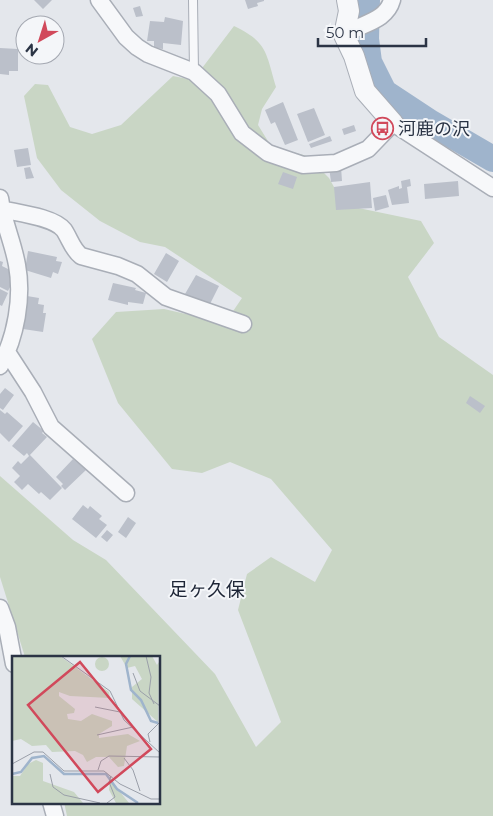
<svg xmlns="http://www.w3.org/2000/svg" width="493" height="816" font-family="Montserrat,'Noto Sans JP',sans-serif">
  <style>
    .green { fill: #c9d6c5 }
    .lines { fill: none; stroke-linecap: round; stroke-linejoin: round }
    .river { stroke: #9fb4cc; stroke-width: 26 }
    .building { fill: #bbc0ca }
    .service-casing { stroke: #a9aeb7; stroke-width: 10 }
    .minor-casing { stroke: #a9aeb7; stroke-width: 19 }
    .tertiary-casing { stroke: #a9aeb7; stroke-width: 22 }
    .service { stroke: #f7f8fa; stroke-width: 8 }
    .minor { stroke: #f7f8fa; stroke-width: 16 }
    .tertiary { stroke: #f7f8fa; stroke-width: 20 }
    .labels { text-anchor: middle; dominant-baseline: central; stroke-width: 4; stroke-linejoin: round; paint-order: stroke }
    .poi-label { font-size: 18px; fill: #2b3445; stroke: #f4f6f9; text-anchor: start }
    .neighbourhood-label { font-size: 19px; fill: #1d2536; stroke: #f4f6f9 }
    .inset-river { fill: none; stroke: #9fb4cc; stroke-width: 2.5 }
    .inset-road { fill: none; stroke: #9a9fa9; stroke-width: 1 }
    .view { fill: #d1495b; fill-opacity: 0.15; stroke: #d1495b; stroke-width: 2.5 }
    .inset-edge { fill: none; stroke: #2b3445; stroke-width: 2.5 }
  </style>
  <rect width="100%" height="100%" fill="#e4e7ec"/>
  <path class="green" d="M 234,26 C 268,42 266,54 276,87 L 262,109 L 258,125 L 271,146 L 307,156 L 329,178 L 344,205 L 421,221 L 434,243 L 408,277 L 439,337 L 493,375 L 493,816 L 67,816 L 64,802 L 159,802 L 159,657 L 25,657 L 0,577 L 0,476 L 73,540 L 106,560 L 215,674 L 256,747 L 281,722 L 238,610 L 247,574 L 271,557 L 315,582 L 332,550 L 271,479 L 230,462 L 202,473 L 172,469 L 118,403 L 92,339 L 116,312 L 164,309 L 225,323 L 242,298 L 165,247 L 140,242 L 100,221 L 61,190 L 37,158 L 24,96 L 35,84 L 48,85 L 70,127 L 92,134 L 121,125 L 173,76 L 193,80 Z"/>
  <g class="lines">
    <path class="river" d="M 367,0 L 366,39 L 369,62 L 384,92 L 431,123 L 493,159"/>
  </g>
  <path class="building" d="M 34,0 L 52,0 L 43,9 Z
    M 245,0 L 264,0 L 264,1 L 257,3 L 258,6 L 248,9 Z
    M 140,6 L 143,16 L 136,17 L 133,8 Z
    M 165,17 L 183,21 L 181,45 L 163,43 L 163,49 L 154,48 L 154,41 L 147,41 L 150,21 L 164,22 Z
    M 0,48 L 18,49 L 18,71 L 9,71 L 9,75 L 0,74 Z
    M 283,102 L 298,140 L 285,145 L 275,122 L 271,124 L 265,110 Z
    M 314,108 L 325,135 L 308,142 L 297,114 Z
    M 354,125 L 356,131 L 344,135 L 342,129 Z
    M 330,136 L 332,141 L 311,148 L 309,144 Z
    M 28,148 L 31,165 L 17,167 L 14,150 Z
    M 30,167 L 34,178 L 26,179 L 24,168 Z
    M 329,167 L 341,167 L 342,181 L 331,182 Z
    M 283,172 L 297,177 L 293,189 L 278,184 Z
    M 410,179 L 411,186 L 407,187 L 409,203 L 392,205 L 388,190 L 399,186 L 399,189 L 402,188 L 401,181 Z
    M 458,181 L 459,196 L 425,199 L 424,184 Z
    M 370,182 L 372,208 L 336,210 L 334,187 Z
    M 386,195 L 389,207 L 375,211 L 373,198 Z
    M 28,251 L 57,257 L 56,261 L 62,262 L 58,274 L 53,272 L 51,278 L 25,270 Z
    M 166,253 L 179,261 L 167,282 L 154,274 Z
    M 0,261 L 3,262 L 2,266 L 12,271 L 10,280 L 13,281 L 8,291 L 0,287 Z
    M 196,275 L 219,286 L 209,306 L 185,294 Z
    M 113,283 L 136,288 L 135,290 L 146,293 L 143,304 L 128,302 L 128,305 L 108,300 Z
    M 0,289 L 8,293 L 2,306 L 0,305 Z
    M 27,296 L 39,298 L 38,304 L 44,305 L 43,313 L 46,313 L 43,332 L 23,329 Z
    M 5,388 L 14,395 L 3,410 L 0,408 L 0,394 Z
    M 470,396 L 485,406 L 480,413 L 466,403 Z
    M 0,410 L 5,414 L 7,412 L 23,426 L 9,442 L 0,433 Z
    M 33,422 L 44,431 L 42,433 L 47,437 L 29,456 L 27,453 L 24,456 L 12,446 Z
    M 30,455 L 62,488 L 50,500 L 41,492 L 39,494 L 28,484 L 22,490 L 14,482 L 20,476 L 12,468 L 18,461 L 21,464 Z
    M 73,459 L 86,470 L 65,490 L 61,486 L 63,484 L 56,477 Z
    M 83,505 L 88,509 L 90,506 L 102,516 L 99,519 L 107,525 L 96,538 L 72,519 Z
    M 128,517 L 136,523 L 126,538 L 118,532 Z
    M 107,530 L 113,535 L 107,542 L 101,537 Z"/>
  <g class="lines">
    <defs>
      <path id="service" d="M 193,0 L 194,72"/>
      <path id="minor" d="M 99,0 L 126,37 L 137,47 L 148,54 L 194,72 L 218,94 L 242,133 L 268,153 L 303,165 L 336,163 L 368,149 L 393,123 L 493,188
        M 344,35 C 361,23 386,22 392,0
        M 0,198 C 3,221 13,242 17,265 C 23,297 16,337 0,366
        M 1,209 C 18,213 54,217 64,230 C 70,239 72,249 81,256 L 118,266 L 137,274 L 166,297 L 243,324
        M 7,352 L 33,392 L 51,427 L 126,493
        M 0,608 L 7,627 L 14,664
        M 51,802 L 55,816"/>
      <path id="tertiary" d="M 347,0 L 349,11 L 344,35 L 354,56 L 365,91 L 393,123"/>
    </defs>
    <use href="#service" class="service-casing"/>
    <use href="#minor" class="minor-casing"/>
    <use href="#tertiary" class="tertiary-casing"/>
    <use href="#service" class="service"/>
    <use href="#minor" class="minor"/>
    <use href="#tertiary" class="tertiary"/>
  </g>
  <defs>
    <symbol id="bus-ring" viewBox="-11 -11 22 22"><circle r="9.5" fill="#f4f6f9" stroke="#d1495b" stroke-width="1.5"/><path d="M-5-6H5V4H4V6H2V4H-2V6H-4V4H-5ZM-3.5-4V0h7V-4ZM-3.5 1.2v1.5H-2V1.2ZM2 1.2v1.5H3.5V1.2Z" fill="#d1495b"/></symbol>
  </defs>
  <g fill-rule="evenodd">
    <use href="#bus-ring" x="370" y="116" width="25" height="25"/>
  </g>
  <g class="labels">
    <g class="poi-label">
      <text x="398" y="129">河鹿の沢</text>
    </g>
    <g class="neighbourhood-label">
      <text x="207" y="589">足ヶ久保</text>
    </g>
  </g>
  <g transform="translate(12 656)">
    <rect width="148" height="148" fill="#e4e7ec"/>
    <path d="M 0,0 L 48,0 L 97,36 L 98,42 L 58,40 L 47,36 L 47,40 L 63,53 L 62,57 L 55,58 L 56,63 L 69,65 L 80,58 L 100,65 L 100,70 L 87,78 L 87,82 L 116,78 L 128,85 L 115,90 L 112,110 L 106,111 L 97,101 L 84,101 L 75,106 L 71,99 L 63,95 L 40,96 L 34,89 L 20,90 L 9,83 L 0,85 ZM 108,0 L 140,0 L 145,9 L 147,6 L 146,66 L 120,43 L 120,31 L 130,23 L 123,10 L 115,12 ZM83 8a7 7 0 1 1 14 0a7 7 0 1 1-14 0ZM 24,104 L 31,107 L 31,125 L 62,136 L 71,147 L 0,147 L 0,120 L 8,120 L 16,108 ZM 98,125 L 100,126 L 117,147 L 104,147 L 97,134 Z" fill="#c9d6c5"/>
    <path class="inset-river" d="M 118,0 L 114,8 L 119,34 L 129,44 L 139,65 L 146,67M 0,118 L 9,116 L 20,102 L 32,100 L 52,118 L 94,118 L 105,133 L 126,147"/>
    <path class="inset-road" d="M 49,0 L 98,35 L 112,64 L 148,97M 134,0 L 139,21 L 137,37 L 142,48M 121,17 L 128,35 L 148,50M 83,51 L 108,56M 85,79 L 121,71M 138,86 L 136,78 L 148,66M 112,102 L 121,114 L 128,135M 0,108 L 22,96 L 31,96 L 52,115 L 92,115 L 108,128 L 139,143 L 148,143M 86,114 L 89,105 L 97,100 L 148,101M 38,118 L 41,131 L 52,139 L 88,147M 95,147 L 103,141 L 97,126 L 99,120"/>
    <path class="view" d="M 68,6 L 139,93 L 86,136 L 16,49 Z"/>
    <rect width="148" height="148" class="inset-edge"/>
  </g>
  <g transform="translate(40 40) rotate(219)"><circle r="24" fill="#f4f6f9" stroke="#a4a8b1"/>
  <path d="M0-4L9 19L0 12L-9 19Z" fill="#d1495b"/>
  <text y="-8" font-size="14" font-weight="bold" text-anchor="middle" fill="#2b3445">N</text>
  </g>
  <path d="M318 38v8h108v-8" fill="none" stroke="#2b3445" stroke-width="2.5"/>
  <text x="326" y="38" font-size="15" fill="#2b3445" stroke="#f4f6f9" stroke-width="4" paint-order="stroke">50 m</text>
</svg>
